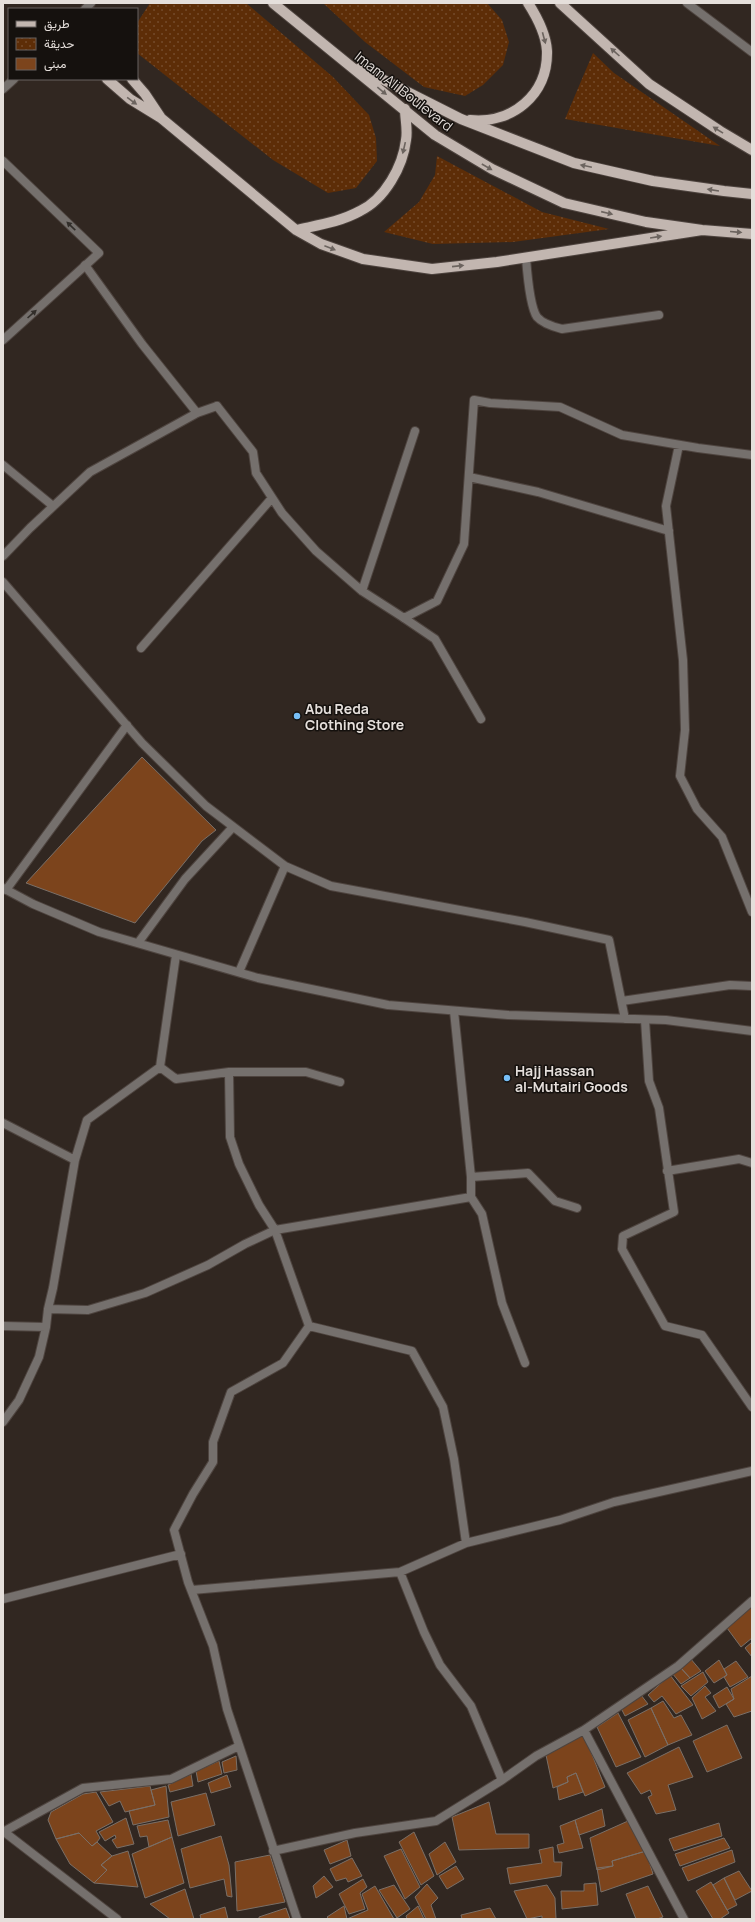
<svg xmlns="http://www.w3.org/2000/svg" width="755" height="1922" font-family="Manrope,Vazirmatn,sans-serif">
  <style>
    .park { fill: url(#park-dots) }
    .building { fill: #7c441c; stroke: #7a6f67 }
    .lines { fill: none; stroke-linecap: round; stroke-linejoin: round }
    .service-casing { stroke: #4e443f; stroke-width: 10 }
    .pedestrian-casing { stroke: #4e443f; stroke-width: 10 }
    .minor-casing { stroke: #4e443f; stroke-width: 10 }
    .tertiary-casing { stroke: #4e443f; stroke-width: 10 }
    .primary-casing { stroke: #4e443f; stroke-width: 12 }
    .service { stroke: #75706d; stroke-width: 8 }
    .pedestrian { stroke: #75706d; stroke-width: 8 }
    .minor { stroke: #75706d; stroke-width: 8 }
    .tertiary { stroke: #75706d; stroke-width: 8 }
    .primary { stroke: #c2b6b0; stroke-width: 10 }
    .oneway { fill: #6c645f }
    .oneway2 { fill: #322e2a }
    .poi-dot { fill: #77bff7; stroke: #15110e; stroke-width: 1.5 }
    .labels { text-anchor: middle; dominant-baseline: central; stroke-width: 3; stroke-linejoin: round; paint-order: stroke }
    .street-label { font-size: 14px; fill: #e5dfdb; stroke: #15110e }
    .poi-label { font-size: 14px; font-weight: bold; fill: #e5dfdb; stroke: #15110e; text-anchor: start }
  </style>
  <defs>
    <pattern id="park-dots" width="8" height="8" patternUnits="userSpaceOnUse"><rect width="8" height="8" fill="#5d2d07"/><path d="M2 2h.1M6 6h.1" fill="none" stroke="#744b2b" stroke-width="1.8" stroke-linecap="round"/></pattern>
  </defs>
  <rect width="100%" height="100%" fill="#312721"/>
  <path class="park" d="M 150,3 L 246,3 L 333,77 L 369,115 L 376,138 L 377,161 L 356,188 L 328,193 L 273,160 L 137,53 L 137,23 Z
    M 323,3 L 487,3 L 502,20 L 509,42 L 503,65 L 483,85 L 465,96 L 424,87 L 365,42 Z
    M 593,53 L 614,73 L 720,146 L 565,119 Z
    M 437,156 L 542,212 L 609,229 L 513,242 L 433,244 L 384,232 L 419,202 L 435,175 Z"/>
  <path class="building" d="M 142,757 L 216,830 L 202,841 L 135,923 L 26,883 Z
    M 752,1606 L 752,1638 L 741,1647 L 727,1628 Z
    M 752,1642 L 752,1657 L 745,1648 Z
    M 690,1658 L 701,1671 L 690,1678 L 680,1667 Z
    M 719,1660 L 727,1675 L 714,1683 L 705,1671 Z
    M 736,1661 L 748,1677 L 730,1687 L 724,1677 L 727,1675 L 724,1669 Z
    M 680,1667 L 690,1678 L 681,1684 L 672,1673 Z
    M 703,1672 L 708,1682 L 691,1696 L 681,1686 Z
    M 670,1675 L 693,1705 L 676,1714 L 662,1696 L 654,1702 L 648,1695 Z
    M 752,1676 L 752,1711 L 734,1717 L 726,1704 L 734,1699 L 731,1689 Z
    M 705,1686 L 711,1693 L 705,1697 L 716,1711 L 702,1719 L 692,1698 Z
    M 727,1687 L 734,1699 L 719,1708 L 713,1696 Z
    M 641,1695 L 648,1704 L 625,1716 L 621,1708 Z
    M 663,1701 L 674,1718 L 681,1715 L 692,1735 L 668,1745 L 651,1708 Z
    M 651,1708 L 668,1745 L 645,1757 L 628,1720 Z
    M 618,1713 L 641,1757 L 616,1767 L 597,1727 Z
    M 727,1725 L 742,1758 L 707,1772 L 693,1741 Z
    M 583,1732 L 605,1787 L 585,1796 L 576,1773 L 567,1777 L 568,1782 L 553,1788 L 546,1755 Z
    M 679,1747 L 693,1777 L 668,1785 L 676,1810 L 656,1814 L 648,1797 L 652,1795 L 650,1790 L 641,1794 L 627,1773 Z
    M 236,1756 L 237,1770 L 224,1773 L 222,1762 Z
    M 219,1761 L 222,1774 L 198,1782 L 196,1771 Z
    M 576,1773 L 583,1792 L 559,1800 L 557,1787 L 568,1782 L 567,1777 Z
    M 191,1774 L 193,1786 L 170,1792 L 168,1785 Z
    M 227,1775 L 231,1787 L 211,1793 L 208,1783 Z
    M 150,1786 L 155,1805 L 125,1812 L 120,1801 L 109,1806 L 100,1792 Z
    M 166,1786 L 169,1817 L 133,1825 L 129,1811 L 155,1805 L 151,1790 Z
    M 96,1792 L 113,1822 L 96,1831 L 100,1838 L 97,1842 L 92,1846 L 79,1833 L 56,1839 L 48,1820 L 51,1812 L 83,1794 Z
    M 206,1793 L 215,1825 L 178,1836 L 171,1802 Z
    M 489,1802 L 496,1834 L 529,1834 L 529,1848 L 459,1850 L 452,1817 Z
    M 602,1809 L 605,1826 L 579,1835 L 575,1820 Z
    M 126,1818 L 134,1844 L 117,1848 L 112,1840 L 116,1838 L 115,1835 L 105,1841 L 99,1832 Z
    M 168,1820 L 172,1837 L 149,1847 L 147,1836 L 140,1837 L 137,1826 Z
    M 575,1820 L 583,1848 L 559,1853 L 557,1845 L 564,1843 L 560,1826 Z
    M 628,1821 L 646,1851 L 612,1861 L 613,1866 L 597,1870 L 590,1838 Z
    M 719,1823 L 722,1836 L 674,1851 L 669,1839 Z
    M 414,1832 L 434,1876 L 421,1885 L 399,1842 Z
    M 79,1833 L 92,1846 L 97,1842 L 112,1856 L 101,1865 L 107,1870 L 94,1883 L 70,1864 L 56,1839 Z
    M 221,1836 L 229,1865 L 232,1897 L 227,1896 L 224,1879 L 190,1888 L 181,1849 Z
    M 172,1837 L 184,1883 L 145,1898 L 132,1854 Z
    M 724,1838 L 730,1848 L 680,1866 L 675,1854 Z
    M 347,1840 L 351,1856 L 330,1864 L 324,1850 Z
    M 445,1842 L 456,1862 L 437,1875 L 429,1854 Z
    M 553,1847 L 554,1862 L 562,1862 L 561,1876 L 510,1884 L 507,1868 L 542,1863 L 539,1850 Z
    M 401,1849 L 420,1887 L 405,1899 L 384,1856 Z
    M 732,1850 L 735,1862 L 688,1881 L 682,1868 Z
    M 128,1851 L 138,1887 L 94,1883 L 107,1870 L 101,1865 L 112,1856 Z
    M 646,1851 L 653,1874 L 601,1892 L 597,1868 L 613,1866 L 612,1861 Z
    M 270,1855 L 285,1902 L 237,1911 L 235,1862 Z
    M 352,1858 L 362,1876 L 348,1882 L 346,1878 L 336,1881 L 330,1869 Z
    M 456,1866 L 464,1879 L 447,1889 L 439,1876 Z
    M 739,1871 L 752,1891 L 735,1900 L 724,1878 Z
    M 324,1876 L 333,1887 L 316,1898 L 313,1886 Z
    M 724,1878 L 737,1905 L 727,1910 L 713,1885 Z
    M 363,1879 L 367,1887 L 360,1893 L 365,1909 L 349,1914 L 339,1894 Z
    M 711,1882 L 729,1913 L 720,1919 L 713,1919 L 696,1891 Z
    M 596,1883 L 598,1905 L 562,1909 L 561,1891 L 584,1891 L 584,1884 Z
    M 427,1884 L 438,1898 L 431,1905 L 436,1919 L 426,1919 L 415,1897 Z
    M 394,1885 L 410,1909 L 397,1918 L 379,1890 Z
    M 547,1885 L 555,1898 L 556,1919 L 542,1919 L 542,1916 L 527,1919 L 514,1891 Z
    M 375,1886 L 394,1919 L 329,1919 L 327,1917 L 344,1906 L 347,1919 L 368,1910 L 362,1894 Z
    M 648,1886 L 663,1917 L 657,1919 L 636,1919 L 626,1894 Z
    M 185,1889 L 194,1919 L 170,1919 L 150,1904 Z
    M 418,1906 L 424,1919 L 407,1919 L 406,1916 Z
    M 225,1907 L 228,1919 L 201,1919 L 200,1915 Z
    M 286,1908 L 290,1919 L 259,1919 L 259,1917 Z
    M 490,1908 L 496,1919 L 462,1919 L 461,1915 Z"/>
  <g class="lines">
    <defs>
      <path id="service" d="M 687,3 L 752,52
        M 526,258 C 527,271 530,307 537,317 C 543,324 554,327 562,329 L 659,315
        M 404,618 L 435,639 L 481,719"/>
      <path id="pedestrian" d="M 85,265 L 142,344 L 197,413
        M 3,465 L 53,506
        M 3,556 L 30,528 L 90,472 L 197,413 L 217,406
        M 3,582 L 142,743 L 206,806 L 285,866 L 331,886 L 525,922 L 609,940 L 625,1019
        M 3,888 L 33,904 L 99,932 L 258,978 L 388,1005 L 508,1015 L 666,1020 L 752,1031
        M 6,890 L 127,725
        M 138,943 L 185,879 L 233,827
        M 239,972 L 285,866
        M 622,1001 L 730,985 L 752,986"/>
      <path id="minor" d="M 217,406 L 253,452 L 256,473 L 282,513 L 316,551 L 362,591 L 404,618 L 437,601 L 464,544 L 474,400 L 490,403 L 560,407 L 622,435 L 698,448 L 752,455
        M 679,445 L 666,506 L 683,660 L 685,730 L 680,776 L 697,809 L 722,837 L 752,912
        M 469,477 L 538,492 L 669,531
        M 362,591 L 415,431
        M 141,648 L 272,498
        M 454,1011 L 471,1177 L 471,1197 L 482,1214 L 502,1303 L 525,1363
        M 645,1020 L 649,1081 L 659,1108 L 674,1212 L 623,1236 L 622,1249 L 665,1326 L 702,1335 L 752,1407
        M 160,1067 L 176,1079 L 229,1072 L 306,1072 L 340,1082
        M 229,1072 L 230,1137 L 239,1164 L 259,1205 L 275,1230 L 309,1326 L 283,1363 L 231,1392 L 213,1442 L 213,1462 L 193,1494 L 174,1530 L 188,1582 L 213,1646 L 227,1709 L 297,1919
        M 3,1123 L 75,1160
        M 667,1171 L 739,1159 L 752,1163
        M 471,1177 L 528,1173 L 555,1201 L 577,1208
        M 48,1309 L 88,1310 L 145,1293 L 208,1265 L 245,1244 L 275,1230 L 471,1197
        M 3,1326 L 46,1327
        M 309,1326 L 412,1351 L 443,1407 L 454,1459 L 466,1543
        M 3,1422 L 19,1400 L 39,1357 L 46,1327 L 48,1309 L 53,1288 L 75,1160 L 87,1120 L 160,1067 L 176,955
        M 400,1572 L 424,1632 L 440,1665 L 471,1706 L 502,1780
        M 192,1590 L 400,1572 L 466,1543 L 560,1520 L 614,1502 L 752,1471
        M 3,1599 L 181,1554
        M 584,1730 L 684,1919
        M 3,1832 L 83,1788 L 171,1779 L 239,1746
        M 273,1851 L 355,1833 L 436,1821 L 502,1780 L 536,1756 L 584,1730 L 678,1666 L 752,1601"/>
      <path id="tertiary" d="M 85,9 L 91,3
        M 3,89 L 14,79
        M 3,161 L 99,253 L 3,340
        M 3,1831 L 117,1919"/>
      <path id="primary" d="M 273,3 L 435,135 L 492,169 L 564,203 L 646,222 L 702,230 L 752,234
        M 560,3 L 649,84 L 720,131 L 752,150
        M 360,68 L 461,119 L 574,163 L 653,181 L 724,191 L 752,194
        M 107,79 L 130,99 L 161,118 L 296,230 L 321,244 L 363,259 L 432,269 L 497,262 L 702,230
        M 132,79 L 145,94 L 161,118
        M 470,120 C 512,124 548,95 547,51 C 546,34 537,17 528,3
        M 296,230 C 318,225 340,222 360,211 C 385,199 403,166 406,140 C 408,130 405,119 405,109"/>
    </defs>
    <use href="#service" class="service-casing"/>
    <use href="#pedestrian" class="pedestrian-casing"/>
    <use href="#minor" class="minor-casing"/>
    <use href="#tertiary" class="tertiary-casing"/>
    <use href="#primary" class="primary-casing"/>
    <use href="#service" class="service"/>
    <use href="#pedestrian" class="pedestrian"/>
    <use href="#minor" class="minor"/>
    <use href="#tertiary" class="tertiary"/>
    <use href="#primary" class="primary"/>
  </g>
  <defs><path id="oneway-solid" d="M-6-.8H1V-3.2L6.5 0L1 3.2V.8H-6Z"/></defs>
  <g class="oneway">
    <use href="#oneway-solid" transform="translate(544 38) rotate(75)"/>
    <use href="#oneway-solid" transform="translate(615 52) rotate(-138)"/>
    <use href="#oneway-solid" transform="translate(382 91) rotate(39)"/>
    <use href="#oneway-solid" transform="translate(132 101) rotate(36)"/>
    <use href="#oneway-solid" transform="translate(718 130) rotate(-148)"/>
    <use href="#oneway-solid" transform="translate(404 148) rotate(103)"/>
    <use href="#oneway-solid" transform="translate(586 166) rotate(-168)"/>
    <use href="#oneway-solid" transform="translate(487 167) rotate(30)"/>
    <use href="#oneway-solid" transform="translate(713 190) rotate(-171)"/>
    <use href="#oneway-solid" transform="translate(607 213) rotate(13)"/>
    <use href="#oneway-solid" transform="translate(736 232) rotate(5)"/>
    <use href="#oneway-solid" transform="translate(656 237) rotate(-9)"/>
    <use href="#oneway-solid" transform="translate(330 248) rotate(21)"/>
    <use href="#oneway-solid" transform="translate(458 266) rotate(-6)"/>
  </g>
  <g class="oneway2">
    <use href="#oneway-solid" transform="translate(71 226) rotate(-136)"/>
    <use href="#oneway-solid" transform="translate(32 314) rotate(-42)"/>
  </g>
  <g class="poi-dot">
    <circle cx="297" cy="716" r="4"/>
    <circle cx="507" cy="1078" r="4"/>
  </g>
  <g class="labels">
    <g class="street-label">
      <text transform="translate(404 91) rotate(38)">Imam Ali Boulevard</text>
    </g>
    <g class="poi-label">
      <text x="305" y="708">Abu Reda<tspan x="305" dy="16">Clothing Store</tspan></text>
      <text x="515" y="1070">Hajj Hassan<tspan x="515" dy="16">al-Mutairi Goods</tspan></text>
    </g>
  </g>
  <rect width="755" height="1922" fill="none" stroke="#e5dfdb" stroke-width="8"/>
  <rect x="8" y="8" width="130" height="72" fill="#15110e" stroke="#686360"/>
  <rect x="16" y="21" width="20" height="6" fill="#c2b6b0" stroke="#686360"/>
  <text x="44" y="28" font-size="12" fill="#e5dfdb">طريق</text>
  <rect x="16" y="38" width="20" height="12" fill="url(#park-dots)" stroke="#686360"/>
  <text x="44" y="48" font-size="12" fill="#e5dfdb">حديقة</text>
  <rect x="16" y="58" width="20" height="12" fill="#7c441c" stroke="#686360"/>
  <text x="44" y="68" font-size="12" fill="#e5dfdb">مبنى</text>
</svg>
